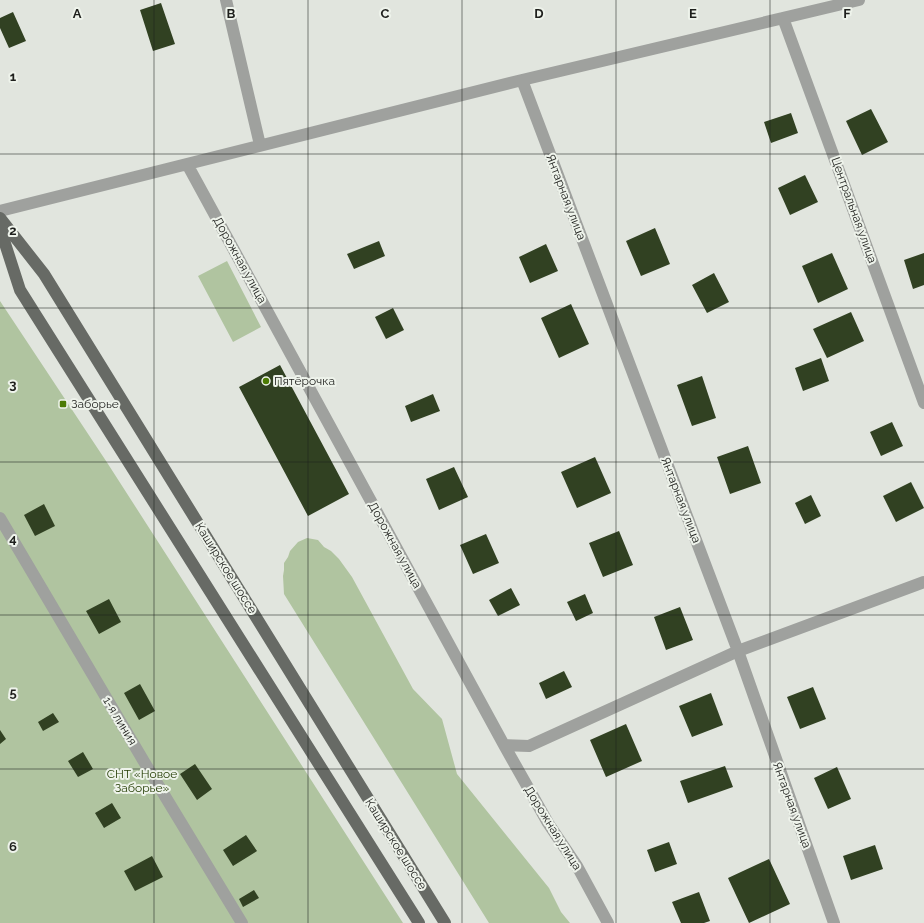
<svg xmlns="http://www.w3.org/2000/svg" width="924" height="923" font-family="Raleway,sans-serif">
  <style>
    .green { fill: #b0c4a0 }
    .building { fill: #314122 }
    .lines { fill: none; stroke-linecap: round; stroke-linejoin: round }
    .minor { stroke: #9fa19e; stroke-width: 12 }
    .major { stroke: #676a65; stroke-width: 12 }
    .grid { fill: none; stroke: #1f201d; stroke-width: 1; stroke-opacity: 0.55 }
    .poi-dot { fill: #4c7b04; stroke: #eef3eb; stroke-width: 1.5 }
    .labels { text-anchor: middle; dominant-baseline: central; stroke-width: 4; stroke-linejoin: round; paint-order: stroke }
    .street-label { font-size: 12px; fill: #1f201d; stroke: #eef3eb }
    .poi-label { font-size: 12px; fill: #1f201d; stroke: #eef3eb; text-anchor: start }
    .park-label { font-size: 12px; fill: #263f06; stroke: #eef3eb }
    .grid-label { font-size: 13px; text-anchor: middle; font-weight: bold; fill: #1f201d; stroke: #eef3eb; stroke-width: 4; stroke-linejoin: round; paint-order: stroke }
  </style>
  <rect width="100%" height="100%" fill="#e1e5de"/>
  <path class="green" d="M 227,261 L 261,327 L 233,342 L 198,276 Z
    M 0,301 L 108,464 L 403,923 L 0,923 Z
    M 307,538 L 318,540 L 324,547 L 331,551 L 339,559 L 352,577 L 413,689 L 442,719 L 457,774 L 549,888 L 561,912 L 570,923 L 489,923 L 284,594 L 283,576 L 284,570 L 284,563 L 288,557 L 290,551 L 298,542 Z"/>
  <path class="building" d="M 161,3 L 175,44 L 153,51 L 140,10 Z
    M 13,12 L 26,41 L 9,48 L 0,28 L 0,18 Z
    M 871,109 L 888,142 L 862,155 L 846,121 Z
    M 791,113 L 798,133 L 771,143 L 764,122 Z
    M 805,175 L 818,202 L 790,215 L 778,188 Z
    M 655,228 L 670,264 L 641,276 L 626,241 Z
    M 379,241 L 385,256 L 354,269 L 347,254 Z
    M 546,244 L 558,271 L 530,283 L 519,257 Z
    M 832,253 L 848,289 L 818,303 L 802,266 Z
    M 924,253 L 924,285 L 913,289 L 904,260 Z
    M 714,273 L 729,302 L 707,313 L 692,285 Z
    M 571,304 L 589,344 L 559,358 L 541,318 Z
    M 393,308 L 404,330 L 386,339 L 375,317 Z
    M 851,312 L 864,341 L 827,358 L 813,329 Z
    M 821,358 L 829,381 L 803,391 L 795,368 Z
    M 280,365 L 349,494 L 308,516 L 239,387 Z
    M 702,376 L 716,418 L 692,426 L 677,385 Z
    M 433,394 L 440,411 L 411,422 L 405,406 Z
    M 892,422 L 903,446 L 881,456 L 870,432 Z
    M 748,446 L 761,483 L 730,494 L 717,457 Z
    M 595,457 L 611,493 L 577,508 L 561,472 Z
    M 454,467 L 468,497 L 439,510 L 426,479 Z
    M 911,482 L 924,508 L 896,522 L 883,496 Z
    M 811,495 L 821,516 L 805,524 L 795,503 Z
    M 44,504 L 55,526 L 35,536 L 24,515 Z
    M 619,531 L 633,565 L 603,577 L 589,543 Z
    M 486,534 L 499,563 L 473,574 L 460,545 Z
    M 511,588 L 520,605 L 498,616 L 489,600 Z
    M 585,594 L 593,613 L 576,621 L 567,602 Z
    M 109,599 L 121,622 L 99,634 L 86,611 Z
    M 680,607 L 693,640 L 666,650 L 654,617 Z
    M 564,671 L 572,687 L 546,699 L 539,683 Z
    M 140,684 L 155,711 L 139,720 L 124,693 Z
    M 813,687 L 826,719 L 800,729 L 787,697 Z
    M 711,693 L 723,725 L 692,737 L 679,706 Z
    M 53,713 L 59,722 L 43,731 L 38,722 Z
    M 626,724 L 642,761 L 606,777 L 590,740 Z
    M 0,730 L 6,739 L 0,744 Z
    M 83,752 L 93,769 L 78,777 L 68,761 Z
    M 195,764 L 212,789 L 197,800 L 180,774 Z
    M 725,766 L 733,787 L 688,803 L 680,781 Z
    M 837,767 L 851,799 L 828,809 L 814,778 Z
    M 112,803 L 121,818 L 104,828 L 95,813 Z
    M 246,835 L 257,851 L 233,866 L 223,850 Z
    M 669,842 L 677,864 L 655,872 L 647,850 Z
    M 875,845 L 883,869 L 851,880 L 843,856 Z
    M 152,856 L 163,877 L 135,891 L 124,871 Z
    M 769,859 L 790,904 L 749,923 L 728,878 Z
    M 254,890 L 259,898 L 243,907 L 239,899 Z
    M 699,892 L 710,921 L 704,923 L 681,923 L 672,902 Z"/>
  <g class="lines">
    <path class="minor" d="M 226,0 L 260,145
      M 783,18 L 924,403
      M 522,80 L 738,651 L 834,923
      M 187,164 L 504,745 L 548,823 L 577,866 L 608,923
      M 0,211 L 522,80 L 859,0
      M 0,518 L 146,765 L 242,923
      M 504,745 L 529,746 L 738,651 L 924,582"/>
    <path class="major" d="M 0,218 L 44,274 L 445,923
      M 0,228 L 20,290 L 419,923"/>
  </g>
  <path class="grid" d="M 154,0 L 154,923M 308,0 L 308,923M 462,0 L 462,923M 616,0 L 616,923M 770,0 L 770,923M 0,154 L 924,154M 0,308 L 924,308M 0,462 L 924,462M 0,615 L 924,615M 0,769 L 924,769"/>
  <g class="poi-dot">
    <circle cx="266" cy="381" r="4"/>
    <rect x="59" y="400" width="8" height="8" rx="2"/>
  </g>
  <g class="labels">
    <g class="street-label">
      <text transform="translate(566 197) rotate(69)">Янтарная улица</text>
      <text transform="translate(854 210) rotate(70)">Центральная улица</text>
      <text transform="translate(240 260) rotate(61)">Дорожная улица</text>
      <text transform="translate(681 500) rotate(69)">Янтарная улица</text>
      <text transform="translate(395 545) rotate(61)">Дорожная улица</text>
      <text transform="translate(226 568) rotate(58)">Каширское шоссе</text>
      <text transform="translate(120 721) rotate(59)">1-я линия</text>
      <text transform="translate(792 805) rotate(70)">Янтарная улица</text>
      <text transform="translate(553 828) rotate(58)">Дорожная улица</text>
      <text transform="translate(396 844) rotate(58)">Каширское шоссе</text>
    </g>
    <g class="poi-label">
      <text x="274" y="381">Пятёрочка</text>
      <text x="71" y="404">Заборье</text>
    </g>
    <g class="park-label">
      <text x="142" y="774">СНТ «Новое<tspan x="142" dy="14">Заборье»</tspan></text>
    </g>
  </g>
  <g class="grid-label">
    <text x="77" y="18">A</text>
    <text x="231" y="18">B</text>
    <text x="385" y="18">C</text>
    <text x="539" y="18">D</text>
    <text x="693" y="18">E</text>
    <text x="847" y="18">F</text>
    <text x="13" y="81">1</text>
    <text x="13" y="235">2</text>
    <text x="13" y="389">3</text>
    <text x="13" y="543">4</text>
    <text x="13" y="697">5</text>
    <text x="13" y="851">6</text>
  </g>
</svg>
